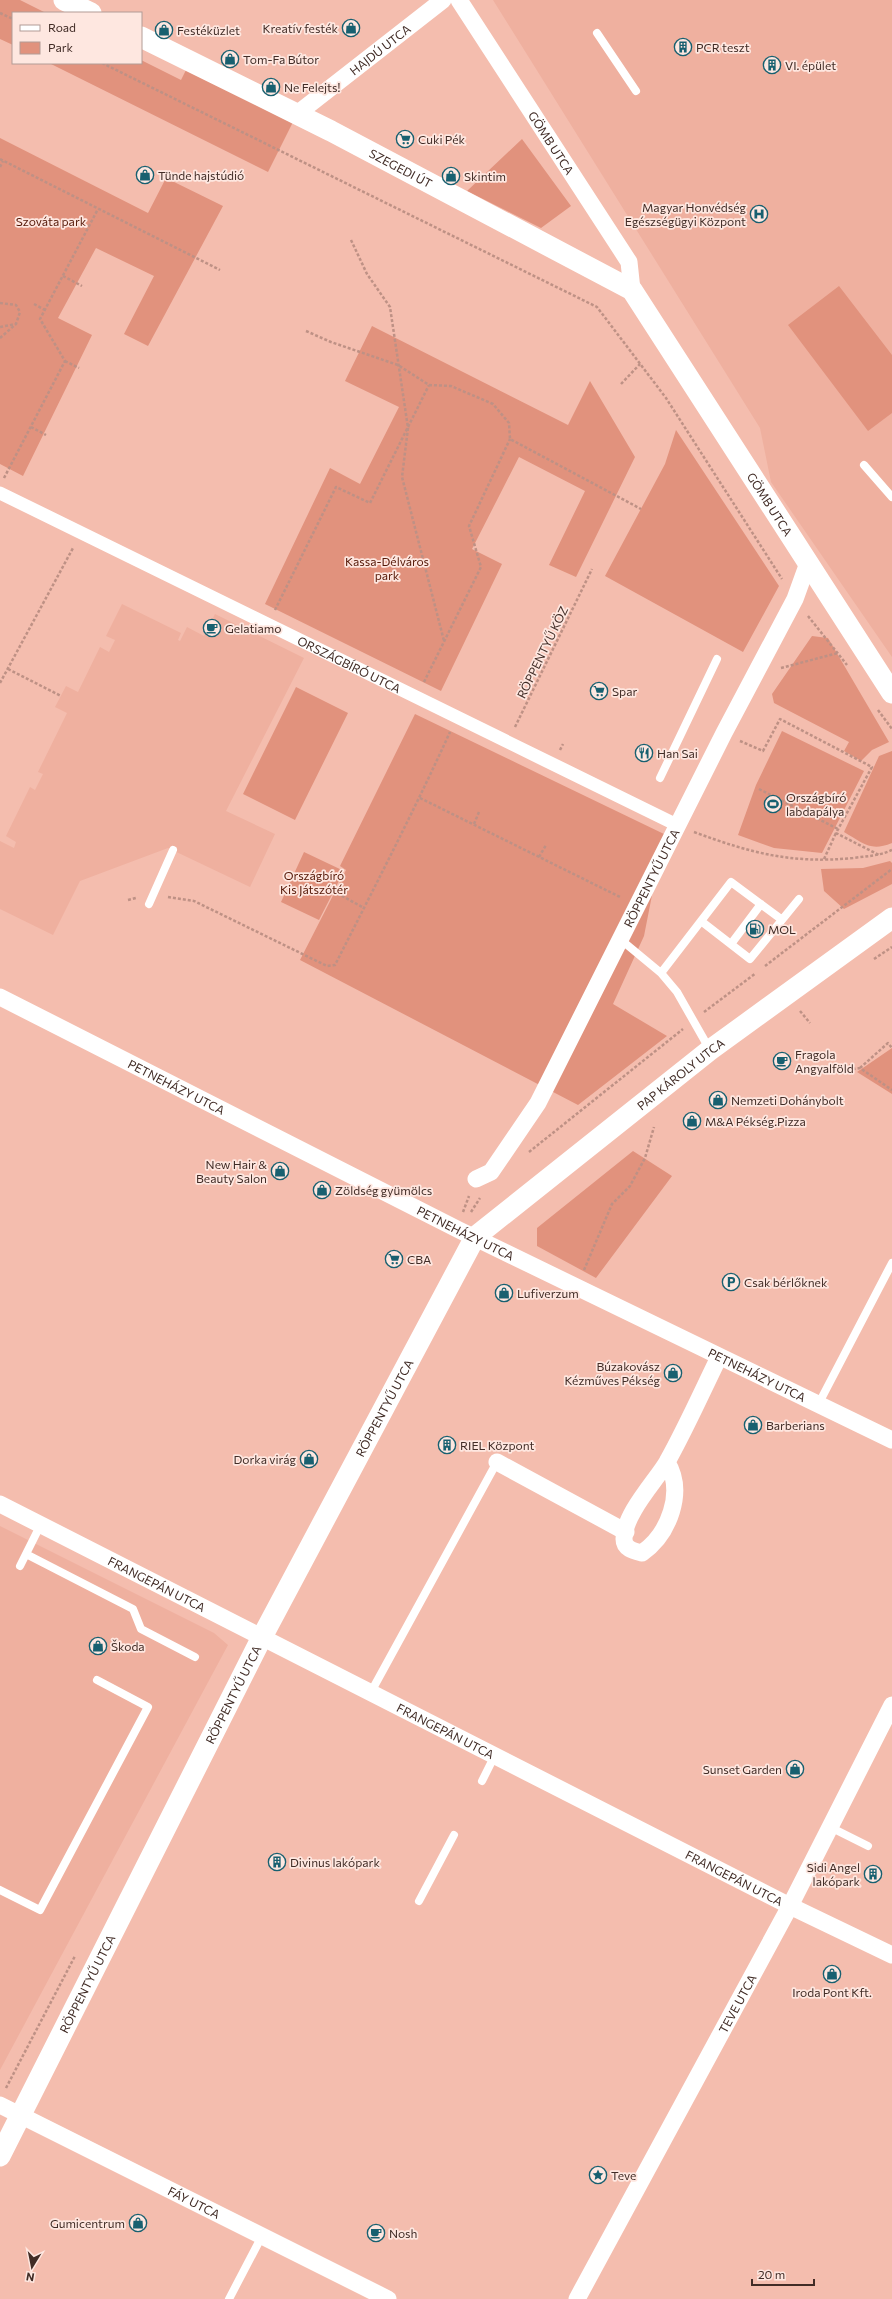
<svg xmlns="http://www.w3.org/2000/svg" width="892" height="2299" font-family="Commissioner,sans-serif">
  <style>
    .built { fill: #efb09f }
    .green { fill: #e1927d }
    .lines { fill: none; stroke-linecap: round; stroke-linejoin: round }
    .path { stroke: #be9185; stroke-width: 2.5; stroke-dasharray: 3 2; stroke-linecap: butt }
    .service { stroke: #fff; stroke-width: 8 }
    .pedestrian { stroke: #fff; stroke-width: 13 }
    .minor { stroke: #fff; stroke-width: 17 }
    .tertiary { stroke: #fff; stroke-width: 21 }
    .labels { text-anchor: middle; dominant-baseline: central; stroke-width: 3.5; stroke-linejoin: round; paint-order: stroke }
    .poi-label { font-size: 12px; fill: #412c26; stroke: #fee7e0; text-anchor: start }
    .street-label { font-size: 12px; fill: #412c26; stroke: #fee7e0 }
    .park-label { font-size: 12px; fill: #551706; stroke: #fee7e0 }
  </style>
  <rect width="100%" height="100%" fill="#f4bdae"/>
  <path class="built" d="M 493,0 L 892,0 L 892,657 L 771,482 L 760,428 Z
    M 122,604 L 181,633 L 178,640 L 180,641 L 187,627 L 204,636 L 215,614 L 304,658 L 226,811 L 275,834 L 250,887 L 168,848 L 80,881 L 53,935 L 0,909 L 0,841 L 14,848 L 16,842 L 6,836 L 30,787 L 35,790 L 43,774 L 38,772 L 67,713 L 55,707 L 66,686 L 78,692 L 100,647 L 109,652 L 115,640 L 106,636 Z
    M 0,1526 L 214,1633 L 228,1645 L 0,2070 Z"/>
  <path class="green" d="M 0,0 L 20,0 L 46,13 L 13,13 L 13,45 L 0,39 Z
    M 141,60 L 181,80 L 190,62 L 297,114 L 268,172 L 49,63 L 141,63 Z
    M 0,138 L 148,213 L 166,178 L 223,206 L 148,346 L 124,334 L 154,276 L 96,248 L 58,318 L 92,335 L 23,476 L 0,464 Z
    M 522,139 L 571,206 L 541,228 L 467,191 Z
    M 839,286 L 892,355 L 892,413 L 868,431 L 788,325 Z
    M 372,326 L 568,425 L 590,381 L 635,457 L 576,577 L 549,565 L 585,491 L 519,457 L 472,549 L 502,564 L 441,691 L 265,604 L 330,468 L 360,484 L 399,407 L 345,381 Z
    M 676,430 L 779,586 L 743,652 L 605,576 L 665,464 Z
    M 812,636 L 828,638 L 889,742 L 872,750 L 861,761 L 844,751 L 849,742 L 774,703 L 772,694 Z
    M 296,687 L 348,713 L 295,820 L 243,794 Z
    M 415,714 L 664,834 L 644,936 L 613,1004 L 667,1036 L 578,1105 L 300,960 L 346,870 L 340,866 Z
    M 782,731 L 864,771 L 822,853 L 774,848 L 738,835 L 756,785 Z
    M 892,751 L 892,843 C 870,852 863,843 844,832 L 879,756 Z
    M 304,852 L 344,871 L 319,920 L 281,902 Z
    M 890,861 L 892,863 L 892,884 L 844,909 L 824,891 L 821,869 L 863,868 Z
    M 892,1048 L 892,1094 L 857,1072 Z
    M 633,1151 L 672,1176 L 596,1278 L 537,1246 L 537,1228 Z"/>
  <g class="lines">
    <path class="path" d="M 0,13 L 13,19
      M 102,63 L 597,307 L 666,398 L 782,579
      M 0,159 L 220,270
      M 0,167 L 3,161
      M 351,240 L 367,274 L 390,307 L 408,428 L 402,477 L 444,641
      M 63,276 L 82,286
      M 0,303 L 16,305 L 20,312 L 16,324 L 0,327
      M 34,304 L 45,310
      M 306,331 L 331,342 L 398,365 L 429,385 L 451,386 L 493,404 L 509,423 L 510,439 L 641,509
      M 0,338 L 16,324
      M 65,361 L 79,368
      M 621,384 L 640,364
      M 31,427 L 46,435
      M 4,478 L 65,361 L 40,319 L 98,209
      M 275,610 L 336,487 L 370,503 L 429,385
      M 808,616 L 847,665
      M 781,668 L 838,653
      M 8,669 L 61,696
      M 424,682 L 481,567 L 469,526 L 510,439
      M 0,683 L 73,548
      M 878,710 L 892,729
      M 515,727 L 592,569
      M 740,741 L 763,751 L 780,719 L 872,767 L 836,833 L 879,855
      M 560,750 L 563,744
      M 759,789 L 838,829
      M 420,798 L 620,897
      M 474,824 L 479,812
      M 694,832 C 751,853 791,864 853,858 C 867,856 879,856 892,850
      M 539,857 L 546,845
      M 824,859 L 836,833
      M 333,891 L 364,908
      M 168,897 L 194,901 L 327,966 L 335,965 C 374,888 414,811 450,732
      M 128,900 L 136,898
      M 874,959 L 892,947
      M 765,966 L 892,869
      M 800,1011 L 810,1023
      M 704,1012 L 756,973
      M 850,1064 L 854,1069 L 860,1068 L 892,1090
      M 860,1068 L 888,1043 L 892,1048
      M 529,1152 L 683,1029
      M 463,1212 L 469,1196
      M 471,1212 L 480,1198
      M 584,1270 L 612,1204 L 630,1186 L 645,1158 L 654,1127
      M 6,2088 L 75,1956"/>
    <path class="service" d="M 597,33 L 636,91
      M 864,465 L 892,497
      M 660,778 L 717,659
      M 149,904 L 173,850
      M 701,921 L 731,882 L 781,919
      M 620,939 L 661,973 L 677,992 L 710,1050
      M 731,944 L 761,904
      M 661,973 L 701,921 L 750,959 L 799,899
      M 819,1403 L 892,1263
      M 26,1554 L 133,1609 L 141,1629 L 195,1657
      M 20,1566 L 41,1524
      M 371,1692 L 497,1462
      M 482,1781 L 495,1755
      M 830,1827 L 868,1846
      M 0,1890 L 40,1910 L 148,1707 L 97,1680
      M 419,1901 L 454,1835
      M 229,2299 L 262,2236"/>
    <path class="pedestrian" id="s1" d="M 0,493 L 677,825"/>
    <g class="minor">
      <path id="s2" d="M 459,0 L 629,262 L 632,290"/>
      <path id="s3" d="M 297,114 L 443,0"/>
      <path id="s4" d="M 0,997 L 459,1230 L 892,1440"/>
      <path id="s5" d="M 476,1179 L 491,1172 L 538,1103 L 724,733 L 795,599 L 808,563"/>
      <path d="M 497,1462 L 626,1532"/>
      <path d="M 667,1462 C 685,1492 669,1534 642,1553 C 634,1551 624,1549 624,1539 C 624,1514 655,1482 667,1462 C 686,1428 702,1392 719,1357"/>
      <path id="s6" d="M 0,1504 L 790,1906 L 892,1955"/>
      <path id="s7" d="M 0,2105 L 388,2299"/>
      <path id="s8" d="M 577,2299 L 790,1906 L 892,1705"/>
    </g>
    <g class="tertiary">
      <path d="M 64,0 L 91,13"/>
      <path id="s9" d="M 141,37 L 331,131 L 632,290 L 892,693"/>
      <path id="s10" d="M 0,2156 L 262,1637 L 475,1237 L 710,1050 L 892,918"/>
    </g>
  </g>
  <defs>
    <symbol id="shop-ring" viewBox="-11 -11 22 22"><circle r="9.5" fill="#fee7e0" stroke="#186070" stroke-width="1.5"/><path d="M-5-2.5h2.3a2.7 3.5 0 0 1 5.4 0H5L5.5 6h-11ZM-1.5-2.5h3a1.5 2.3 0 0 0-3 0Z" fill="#186070"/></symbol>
    <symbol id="building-ring" viewBox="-11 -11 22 22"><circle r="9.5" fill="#fee7e0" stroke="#186070" stroke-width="1.5"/><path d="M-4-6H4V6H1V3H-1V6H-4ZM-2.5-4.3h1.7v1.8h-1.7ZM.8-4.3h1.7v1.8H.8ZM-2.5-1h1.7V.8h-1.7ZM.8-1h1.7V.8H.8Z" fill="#186070"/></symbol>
    <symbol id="supermarket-ring" viewBox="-11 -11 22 22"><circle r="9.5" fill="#fee7e0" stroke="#186070" stroke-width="1.5"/><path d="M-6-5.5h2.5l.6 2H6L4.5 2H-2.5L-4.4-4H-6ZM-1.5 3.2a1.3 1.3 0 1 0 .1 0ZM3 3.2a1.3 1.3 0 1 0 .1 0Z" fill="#186070"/></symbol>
    <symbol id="hospital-ring" viewBox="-11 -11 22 22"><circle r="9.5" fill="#fee7e0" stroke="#186070" stroke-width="1.5"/><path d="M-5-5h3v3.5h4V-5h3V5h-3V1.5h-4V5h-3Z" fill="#186070"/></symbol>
    <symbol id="cafe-ring" viewBox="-11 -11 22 22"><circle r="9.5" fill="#fee7e0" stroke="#186070" stroke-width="1.5"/><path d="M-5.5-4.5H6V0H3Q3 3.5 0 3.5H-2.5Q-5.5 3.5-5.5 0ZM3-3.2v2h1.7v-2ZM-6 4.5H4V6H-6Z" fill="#186070"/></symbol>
    <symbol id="restaurant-ring" viewBox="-11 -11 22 22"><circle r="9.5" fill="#fee7e0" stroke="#186070" stroke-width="1.5"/><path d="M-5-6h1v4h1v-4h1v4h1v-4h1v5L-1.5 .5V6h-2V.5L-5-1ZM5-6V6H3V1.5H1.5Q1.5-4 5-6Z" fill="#186070"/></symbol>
    <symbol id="stadium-ring" viewBox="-11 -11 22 22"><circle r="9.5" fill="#fee7e0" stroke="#186070" stroke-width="1.5"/><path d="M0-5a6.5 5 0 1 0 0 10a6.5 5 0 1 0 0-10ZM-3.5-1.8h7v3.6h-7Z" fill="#186070"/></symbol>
    <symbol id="fuel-ring" viewBox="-11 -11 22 22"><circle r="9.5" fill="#fee7e0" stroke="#186070" stroke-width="1.5"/><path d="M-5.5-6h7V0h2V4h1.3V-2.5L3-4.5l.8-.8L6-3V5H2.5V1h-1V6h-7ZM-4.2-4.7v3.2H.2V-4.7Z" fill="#186070"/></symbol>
    <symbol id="parking-ring" viewBox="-11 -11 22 22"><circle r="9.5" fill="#fee7e0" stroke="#186070" stroke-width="1.5"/><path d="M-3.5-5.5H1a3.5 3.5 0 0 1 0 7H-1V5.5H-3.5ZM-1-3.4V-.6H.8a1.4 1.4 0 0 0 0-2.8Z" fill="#186070"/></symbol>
    <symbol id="sight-ring" viewBox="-11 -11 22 22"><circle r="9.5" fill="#fee7e0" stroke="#186070" stroke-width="1.5"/><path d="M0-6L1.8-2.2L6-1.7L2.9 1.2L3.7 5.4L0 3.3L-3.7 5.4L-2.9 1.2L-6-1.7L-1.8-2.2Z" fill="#186070"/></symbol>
  </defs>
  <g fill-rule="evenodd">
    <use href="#shop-ring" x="341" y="18" width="20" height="20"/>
    <use href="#shop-ring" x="154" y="20" width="20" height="20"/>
    <use href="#building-ring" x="673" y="37" width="20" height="20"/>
    <use href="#shop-ring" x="220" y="49" width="20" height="20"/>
    <use href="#building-ring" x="762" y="55" width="20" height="20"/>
    <use href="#shop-ring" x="261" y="77" width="20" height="20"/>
    <use href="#supermarket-ring" x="395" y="129" width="20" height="20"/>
    <use href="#shop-ring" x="135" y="165" width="20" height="20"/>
    <use href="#shop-ring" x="441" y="166" width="20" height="20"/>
    <use href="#hospital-ring" x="749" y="204" width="20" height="20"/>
    <use href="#cafe-ring" x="202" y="618" width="20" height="20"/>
    <use href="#supermarket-ring" x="589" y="681" width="20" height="20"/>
    <use href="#restaurant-ring" x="634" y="743" width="20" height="20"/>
    <use href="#stadium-ring" x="763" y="794" width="20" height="20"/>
    <use href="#fuel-ring" x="745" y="919" width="20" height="20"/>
    <use href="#cafe-ring" x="772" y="1051" width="20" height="20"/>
    <use href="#shop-ring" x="708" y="1090" width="20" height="20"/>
    <use href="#shop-ring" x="682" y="1111" width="20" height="20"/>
    <use href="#shop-ring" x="270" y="1161" width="20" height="20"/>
    <use href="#shop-ring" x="312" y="1180" width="20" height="20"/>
    <use href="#supermarket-ring" x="384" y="1249" width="20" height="20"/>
    <use href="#parking-ring" x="721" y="1272" width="20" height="20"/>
    <use href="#shop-ring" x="494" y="1283" width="20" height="20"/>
    <use href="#shop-ring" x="663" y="1363" width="20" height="20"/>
    <use href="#shop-ring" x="743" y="1415" width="20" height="20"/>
    <use href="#building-ring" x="437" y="1435" width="20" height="20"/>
    <use href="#shop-ring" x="299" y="1449" width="20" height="20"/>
    <use href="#shop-ring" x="88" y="1636" width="20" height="20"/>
    <use href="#shop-ring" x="785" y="1759" width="20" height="20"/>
    <use href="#building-ring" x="267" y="1852" width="20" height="20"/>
    <use href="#building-ring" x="863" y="1864" width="20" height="20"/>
    <use href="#shop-ring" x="822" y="1964" width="20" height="20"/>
    <use href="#sight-ring" x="588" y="2165" width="20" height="20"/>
    <use href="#shop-ring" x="128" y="2213" width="20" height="20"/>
    <use href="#cafe-ring" x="366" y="2223" width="20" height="20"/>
  </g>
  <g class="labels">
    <g class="poi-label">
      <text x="338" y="28" text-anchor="end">Kreatív festék</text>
      <text x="177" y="30">Festéküzlet</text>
      <text x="696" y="47">PCR teszt</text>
      <text x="243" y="59">Tom-Fa Bútor</text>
      <text x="785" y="65">VI. épület</text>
      <text x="284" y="87">Ne Felejts!</text>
      <text x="418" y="139">Cuki Pék</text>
      <text x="158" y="175">Tünde hajstúdió</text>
      <text x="464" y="176">Skintim</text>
      <text x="746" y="207" text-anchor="end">Magyar Honvédség<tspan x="746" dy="14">Egészségügyi Központ</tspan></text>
      <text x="225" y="628">Gelatiamo</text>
      <text x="612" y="691">Spar</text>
      <text x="657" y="753">Han Sai</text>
      <text x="786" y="797">Országbíró<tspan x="786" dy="14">labdapálya</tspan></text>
      <text x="768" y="929">MOL</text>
      <text x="795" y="1054">Fragola<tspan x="795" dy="14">Angyalföld</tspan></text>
      <text x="731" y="1100">Nemzeti Dohánybolt</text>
      <text x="705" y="1121">M&amp;A Pékség.Pizza</text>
      <text x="267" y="1164" text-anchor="end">New Hair &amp;<tspan x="267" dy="14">Beauty Salon</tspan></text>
      <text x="335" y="1190">Zöldség gyümölcs</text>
      <text x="407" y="1259">CBA</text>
      <text x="744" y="1282">Csak bérlőknek</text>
      <text x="517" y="1293">Lufiverzum</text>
      <text x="660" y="1366" text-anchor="end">Búzakovász<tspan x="660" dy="14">Kézműves Pékség</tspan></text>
      <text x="766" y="1425">Barberians</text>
      <text x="460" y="1445">RIEL Központ</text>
      <text x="296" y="1459" text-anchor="end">Dorka virág</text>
      <text x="111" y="1646">Škoda</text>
      <text x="782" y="1769" text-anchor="end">Sunset Garden</text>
      <text x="290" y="1862">Divinus lakópark</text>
      <text x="860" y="1867" text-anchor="end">Sidi Angel<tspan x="860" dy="14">lakópark</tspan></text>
      <text x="832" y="1992" text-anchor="middle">Iroda Pont Kft.</text>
      <text x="611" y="2175">Teve</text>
      <text x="125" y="2223" text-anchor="end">Gumicentrum</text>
      <text x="389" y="2233">Nosh</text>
    </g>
    <g class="street-label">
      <text stroke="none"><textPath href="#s3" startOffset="105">HAJDÚ UTCA</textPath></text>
      <text stroke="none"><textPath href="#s2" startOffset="170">GÖMB UTCA</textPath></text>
      <text stroke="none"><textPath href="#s9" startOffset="291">SZEGEDI ÚT</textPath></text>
      <text stroke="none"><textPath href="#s9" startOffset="807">GÖMB UTCA</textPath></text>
      <text transform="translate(542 652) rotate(-64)">RÖPPENTYŰ KÖZ</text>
      <text stroke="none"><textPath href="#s1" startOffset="389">ORSZÁGBÍRÓ UTCA</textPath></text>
      <text stroke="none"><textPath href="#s5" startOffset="352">RÖPPENTYŰ UTCA</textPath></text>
      <text stroke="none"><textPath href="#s10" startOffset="1297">PAP KÁROLY UTCA</textPath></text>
      <text stroke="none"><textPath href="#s4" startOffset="198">PETNEHÁZY UTCA</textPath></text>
      <text stroke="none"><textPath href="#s4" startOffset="522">PETNEHÁZY UTCA</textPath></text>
      <text stroke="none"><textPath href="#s4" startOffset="846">PETNEHÁZY UTCA</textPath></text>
      <text stroke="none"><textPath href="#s10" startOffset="841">RÖPPENTYŰ UTCA</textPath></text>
      <text stroke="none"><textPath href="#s6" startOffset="176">FRANGEPÁN UTCA</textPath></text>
      <text stroke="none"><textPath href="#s10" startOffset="517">RÖPPENTYŰ UTCA</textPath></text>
      <text stroke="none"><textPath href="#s6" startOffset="500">FRANGEPÁN UTCA</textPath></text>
      <text stroke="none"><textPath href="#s6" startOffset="824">FRANGEPÁN UTCA</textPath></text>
      <text stroke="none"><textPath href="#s10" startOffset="193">RÖPPENTYŰ UTCA</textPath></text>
      <text stroke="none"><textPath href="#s8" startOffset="336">TEVE UTCA</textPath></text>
      <text stroke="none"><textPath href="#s7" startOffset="217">FÁY UTCA</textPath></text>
    </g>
    <g class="park-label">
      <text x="51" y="221">Szováta park</text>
      <text x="387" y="561">Kassa-Délváros<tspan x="387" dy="14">park</tspan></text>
      <text x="314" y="875">Országbíró<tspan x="314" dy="14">Kis Játszótér</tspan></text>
    </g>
  </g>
  <rect x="12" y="12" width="130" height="52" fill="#fee7e0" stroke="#b29c96"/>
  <rect x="20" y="25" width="20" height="6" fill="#ffffff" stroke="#b29c96"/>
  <text x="48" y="32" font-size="12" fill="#412c26">Road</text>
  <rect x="20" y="42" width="20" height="12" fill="#e1927d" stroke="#b29c96"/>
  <text x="48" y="52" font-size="12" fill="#412c26">Park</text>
  <g transform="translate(32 2267) rotate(190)" stroke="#fee7e0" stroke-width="3" paint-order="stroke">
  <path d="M0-3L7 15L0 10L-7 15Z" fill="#412c26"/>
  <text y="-6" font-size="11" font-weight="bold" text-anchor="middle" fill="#412c26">N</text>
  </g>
  <path d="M752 2279v6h62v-6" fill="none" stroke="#412c26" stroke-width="2"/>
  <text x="758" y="2279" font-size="12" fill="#412c26" stroke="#fee7e0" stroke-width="3" paint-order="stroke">20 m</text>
</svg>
